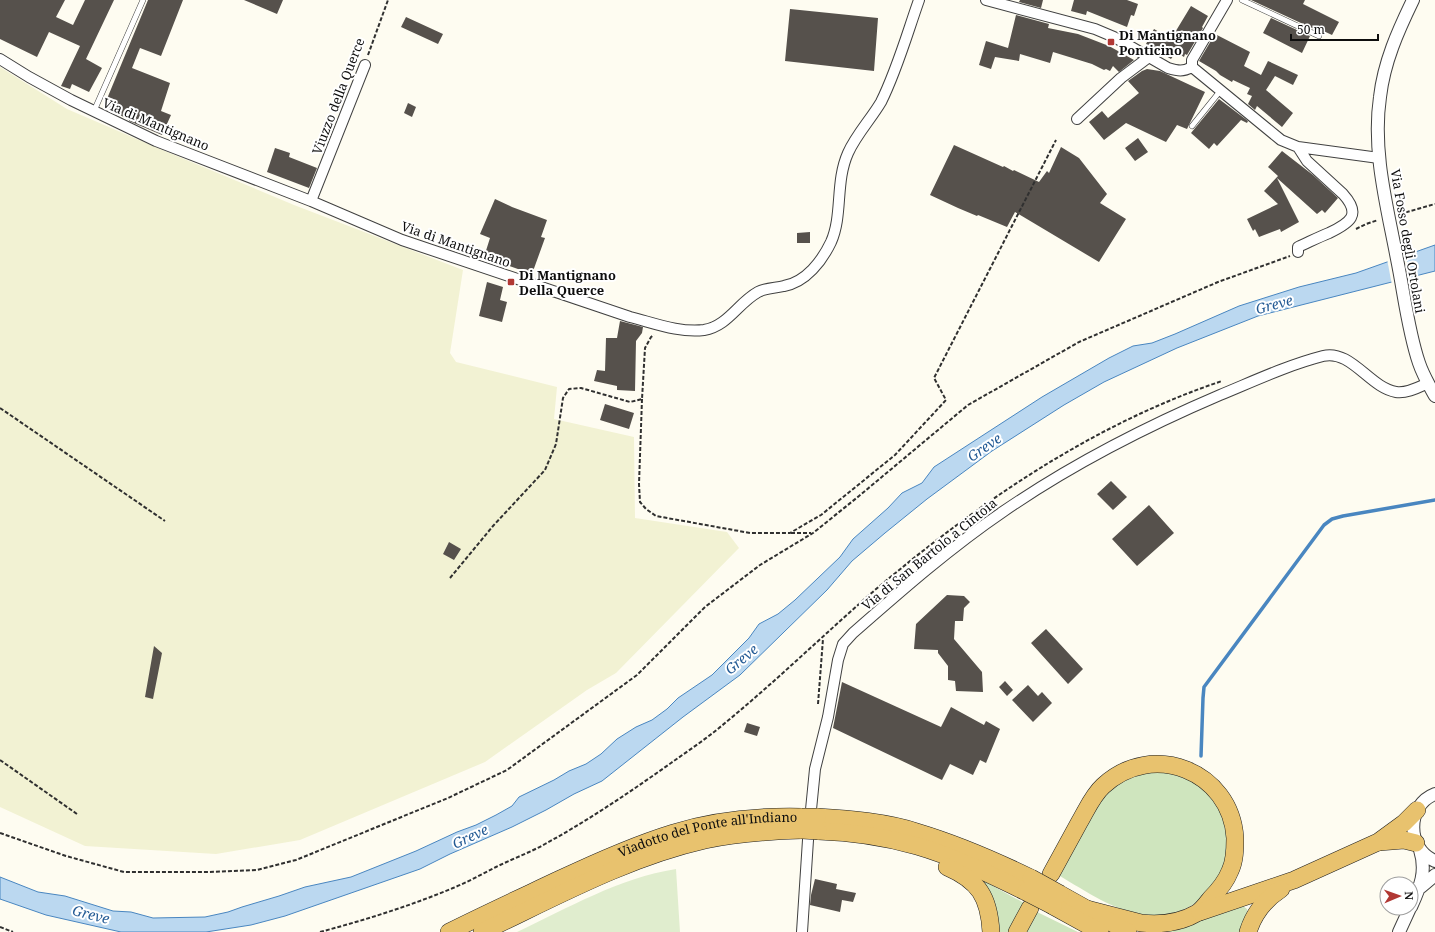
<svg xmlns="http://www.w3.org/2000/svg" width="1435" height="932" font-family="'Noto Serif',serif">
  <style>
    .farmland { fill: #f2f2d3 }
    .green { fill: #cfe5be }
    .pitch { fill: #e0edce }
    .water { fill: #bbd8f0; stroke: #4986c0 }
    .pier { fill: #fefcf1 }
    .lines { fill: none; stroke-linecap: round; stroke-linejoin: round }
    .stream { stroke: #4986c0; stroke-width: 3.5 }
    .building { fill: #56514c }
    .service-casing { stroke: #414141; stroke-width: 6 }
    .minor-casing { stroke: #414141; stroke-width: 12 }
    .tertiary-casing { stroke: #414141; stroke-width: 14 }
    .trunk-casing { stroke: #1f1f1f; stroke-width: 18 }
    .path { stroke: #303030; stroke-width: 2; stroke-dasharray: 4 2; stroke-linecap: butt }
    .service { stroke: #fff; stroke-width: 5 }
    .minor { stroke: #fff; stroke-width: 10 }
    .tertiary { stroke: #fff; stroke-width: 12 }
    .trunk { stroke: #e8c26e; stroke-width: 17 }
    .trunk-bridge-casing { stroke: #1f1f1f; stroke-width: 18; stroke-linecap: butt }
    .trunk-bridge { stroke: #e8c26e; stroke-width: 17 }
    .poi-dot { fill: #b13834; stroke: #fff; stroke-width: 1.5 }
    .labels { text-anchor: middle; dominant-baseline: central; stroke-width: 4; stroke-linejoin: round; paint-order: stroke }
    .poi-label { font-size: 13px; font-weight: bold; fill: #0e0e0e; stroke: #fff; text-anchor: start }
    .street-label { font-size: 13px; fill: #0e0e0e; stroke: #fff }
    .water-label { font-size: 14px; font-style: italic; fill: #235a94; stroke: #fff }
  </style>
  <rect width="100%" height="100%" fill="#fefcf1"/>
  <path class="farmland" d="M 0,67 L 67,109 L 153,146 L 294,205 L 463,270 L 450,353 L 456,362 L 557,387 L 554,419 L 634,437 L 635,518 L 727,532 L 739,548 L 616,673 L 587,690 L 485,762 L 300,840 L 216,854 L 85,846 L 0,807 Z"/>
  <path class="green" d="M 1159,768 C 1168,771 1197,779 1202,784 C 1206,789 1220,806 1222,811 C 1224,816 1224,823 1225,829 C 1226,834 1229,841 1228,847 C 1226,888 1187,920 1147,915 C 1115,912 1086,891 1058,875 L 1097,801 L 1112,785 Z
    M 982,880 L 1026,904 L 1011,932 L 996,932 L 981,882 Z
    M 1239,906 L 1243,906 L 1247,909 L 1248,915 L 1243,932 L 1166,932 Z
    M 1035,911 L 1078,932 L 1023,932 Z"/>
  <path class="pitch" d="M 676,869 L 680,932 L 517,932 C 568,908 619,878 676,869 Z"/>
  <path class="water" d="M 1435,245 L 1435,271 L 1258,316 L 1177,348 L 1104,382 L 1064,405 L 992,451 L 927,499 L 885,533 L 852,561 L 827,590 L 740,675 L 683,717 L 602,781 L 574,794 L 546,810 L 512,827 L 450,854 L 420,869 L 285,916 L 251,925 L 206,932 L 121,932 L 46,915 L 0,899 L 0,877 L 38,892 L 65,896 L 113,911 L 131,912 L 153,918 L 205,917 L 228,912 L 242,907 L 279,896 L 305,887 L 351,877 L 416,851 L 457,832 L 476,825 L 496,815 L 512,806 L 519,797 L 554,780 L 569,771 L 586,764 L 601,754 L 617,739 L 636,727 L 652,720 L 667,709 L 678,698 L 712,675 L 749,638 L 759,624 L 778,614 L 795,600 L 840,557 L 853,539 L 888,508 L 902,493 L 922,483 L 934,467 L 1042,397 L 1109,358 L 1133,346 L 1152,343 L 1175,334 L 1239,306 L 1299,287 L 1356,273 Z"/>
  <path class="pier" d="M 1405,253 L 1411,280 L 1392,285 L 1387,259 Z"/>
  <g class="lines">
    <path class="stream" d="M 1201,756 L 1203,698 L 1204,687 L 1324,525 L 1332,519 L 1343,516 L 1435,500"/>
  </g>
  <path class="building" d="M 0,0 L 65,0 L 56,17 L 73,25 L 85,0 L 114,0 L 86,59 L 102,68 L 89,92 L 72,84 L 70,89 L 61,86 L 80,46 L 49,32 L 37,57 L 0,39 Z
    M 148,0 L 183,0 L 161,56 L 140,48 L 132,68 L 170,83 L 161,111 L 171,115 L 162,135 L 129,121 L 129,120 L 104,106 Z
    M 244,0 L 283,0 L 277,14 Z
    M 1020,0 L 1043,0 L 1041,8 L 1019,2 Z
    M 1074,0 L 1127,0 L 1138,4 L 1134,16 L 1131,15 L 1127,27 L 1087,11 L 1086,15 L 1071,11 Z
    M 1251,0 L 1305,0 L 1303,4 L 1339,22 L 1332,35 L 1315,27 L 1314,29 Z
    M 1191,6 L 1208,16 L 1202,27 L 1203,28 L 1187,55 L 1185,54 L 1184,57 L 1176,52 L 1171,59 L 1146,44 L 1154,29 L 1171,39 Z
    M 790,9 L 878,18 L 874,71 L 785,61 Z
    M 1016,15 L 1049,24 L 1048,28 L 1078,34 L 1109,46 L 1134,60 L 1119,72 L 1113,66 L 1110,71 L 1106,69 L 1104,70 L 1092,64 L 1053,52 L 1050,63 L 1020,54 L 1019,61 L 995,57 L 991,69 L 979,65 L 986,41 L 1008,48 Z
    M 406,17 L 443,34 L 438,44 L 401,27 Z
    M 1271,18 L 1310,36 L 1302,53 L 1263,33 Z
    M 1215,34 L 1250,52 L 1244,66 L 1261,75 L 1268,61 L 1298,75 L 1293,85 L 1275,76 L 1266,90 L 1293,113 L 1282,127 L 1257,106 L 1255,110 L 1248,104 L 1252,96 L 1247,94 L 1250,88 L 1233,80 L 1232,82 L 1220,75 L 1216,71 L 1199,61 Z
    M 1147,69 L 1160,71 L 1205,92 L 1187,129 L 1177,125 L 1166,142 L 1126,123 L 1104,140 L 1089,122 L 1102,111 L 1108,118 L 1139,93 L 1128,81 L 1142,71 Z
    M 1219,99 L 1248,121 L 1247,123 L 1241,120 L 1217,146 L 1214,143 L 1209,149 L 1191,133 Z
    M 408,103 L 416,107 L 412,117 L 404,113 Z
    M 1138,138 L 1148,152 L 1135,161 L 1125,148 Z
    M 954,145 L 1003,167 L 1004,166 L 1013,171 L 1014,170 L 1039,182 L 1047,171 L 1049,173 L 1061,147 L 1079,158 L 1107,194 L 1100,203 L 1126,219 L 1099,262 L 1015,212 L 1007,227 L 978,215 L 977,216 L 958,208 L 930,195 Z
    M 275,148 L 290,153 L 289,157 L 317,168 L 309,188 L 267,172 Z
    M 1282,151 L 1313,175 L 1338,198 L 1325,213 L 1322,210 L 1317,214 L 1277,178 L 1299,222 L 1281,232 L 1280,229 L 1259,237 L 1255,229 L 1253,231 L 1247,219 L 1278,204 L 1264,191 L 1278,176 L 1268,167 Z
    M 495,199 L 512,207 L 547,220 L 541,237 L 545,238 L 532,274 L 484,257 L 490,238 L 480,234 Z
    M 810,232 L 810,243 L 797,243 L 797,233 Z
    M 487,282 L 503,287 L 500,300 L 507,302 L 502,322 L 479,316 Z
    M 620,321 L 643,327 L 642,333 L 636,341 L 635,391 L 617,390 L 617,386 L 594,381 L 597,370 L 605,371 L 606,338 L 617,338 Z
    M 605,404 L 634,413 L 629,429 L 600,420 Z
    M 1111,481 L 1127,497 L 1113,510 L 1097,494 Z
    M 1149,505 L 1174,533 L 1137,566 L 1112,539 Z
    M 449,542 L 461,549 L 454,560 L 443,554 Z
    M 947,595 L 964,596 L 970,602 L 964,608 L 963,621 L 955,621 L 954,639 L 982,672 L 983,692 L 956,691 L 955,681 L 948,680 L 948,666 L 938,653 L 938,650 L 914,649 L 916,624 Z
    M 1046,629 L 1083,669 L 1068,684 L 1031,643 Z
    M 154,646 L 162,653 L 153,699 L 145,697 Z
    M 1005,681 L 1013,690 L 1007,696 L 999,687 Z
    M 842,682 L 941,727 L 951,707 L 984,725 L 986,721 L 1000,729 L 986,763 L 980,760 L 973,775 L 950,764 L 942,780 L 833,728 Z
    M 1028,685 L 1038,696 L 1042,692 L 1052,703 L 1033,722 L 1012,700 Z
    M 747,723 L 760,727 L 757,736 L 744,732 Z
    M 815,879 L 837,884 L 836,889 L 856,893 L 853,902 L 842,900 L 840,912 L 810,905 L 811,895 Z"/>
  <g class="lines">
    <defs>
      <path id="service" d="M 1242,0 L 1319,36
        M 94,111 L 143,0
        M 1192,126 L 1221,90"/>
      <path id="minor" d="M 986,0 L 1095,29 L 1114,37 L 1168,68 C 1178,71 1183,72 1192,67
        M 0,59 L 29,77 L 71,100 L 156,141 L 311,201 L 402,240 L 630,317 C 654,323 679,333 704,330 C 728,326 738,303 758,292 C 765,288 776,288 784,286 C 806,282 822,261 831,242 C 843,215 835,182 848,153 C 856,135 871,119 881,102 C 897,70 907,34 919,0
        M 1192,67 L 1281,140 L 1298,147 L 1379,158
        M 1192,67 L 1192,60 L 1227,0
        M 1077,119 L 1121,78 L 1149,57
        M 311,201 L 365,65
        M 1298,252 L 1298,247 L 1300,246 C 1309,242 1319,237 1329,233 C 1350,223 1362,215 1343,194 L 1307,161 L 1298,147
        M 802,932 L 808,840 L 815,769 L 828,717 L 838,660 L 843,644 L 853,633 C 902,590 951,547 1004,511 C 1071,465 1145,427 1220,395 C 1254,381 1288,365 1323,356 C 1351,349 1370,388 1396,392 C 1406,394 1419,387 1428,383"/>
      <path id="tertiary" d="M 1413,0 C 1398,31 1384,62 1380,97 C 1372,151 1387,206 1397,259 C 1404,293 1408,331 1419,363 C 1423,375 1429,385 1435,396
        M 1435,794 C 1406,805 1406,849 1435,861
        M 1421,887 L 1435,875
        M 1411,907 C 1420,887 1427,872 1420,850
        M 1399,932 L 1410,908"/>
      <g id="trunk">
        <path d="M 817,817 C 851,819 886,822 917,832 C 957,844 994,860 1031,878"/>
        <path d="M 818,831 C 851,832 885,837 917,846 C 955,857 991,875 1026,892"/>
        <path d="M 1379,842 L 1404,840 L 1416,843"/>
        <path d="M 947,867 C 979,881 989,897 991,932"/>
        <path d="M 1051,874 C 1061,856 1070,839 1080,821 C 1087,809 1093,795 1103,786 C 1152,740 1231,771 1235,838 C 1235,849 1235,861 1230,871 C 1226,881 1219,890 1211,898 C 1207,903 1202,910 1197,913 C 1180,923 1160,925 1141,923 L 1083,908"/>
        <path d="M 1060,894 L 1128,932"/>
        <path d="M 1053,906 L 1100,932"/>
        <path d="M 1200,912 L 1294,880 L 1378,842 L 1404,823 L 1417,810"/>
        <path id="s1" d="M 449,932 C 485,914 522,897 558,880 C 596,862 634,845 673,833 C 715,820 759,816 802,817"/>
        <path d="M 482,932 C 554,898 626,858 705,840 C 737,833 769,831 802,830"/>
        <path d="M 1017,932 L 1030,908"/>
        <path d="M 1248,932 C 1254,913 1264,900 1281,889"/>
      </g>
    </defs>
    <use href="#service" class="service-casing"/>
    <use href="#minor" class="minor-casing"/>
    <use href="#tertiary" class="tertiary-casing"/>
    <use href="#trunk" class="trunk-casing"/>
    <path class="path" d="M 368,55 L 388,0
      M 1400,214 L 1435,204
      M 1356,229 L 1366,224 L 1378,220
      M 642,399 L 639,484 L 640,502 L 646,509 L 656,516 L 750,533 L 790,533 L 821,515 L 895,455 L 946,400 L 934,378 L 1056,140
      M 0,408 L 165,521
      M 791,533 L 811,533
      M 450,578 L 493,526 L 545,470 L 556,444 L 563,398 L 569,389 L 581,388 L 630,402 L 642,399 L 645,348 L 651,337 L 654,335
      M 818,704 L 823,639
      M 0,760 L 77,814
      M 0,833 L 66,856 L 124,872 L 209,872 L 257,870 L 296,860 L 448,798 L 507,770 L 637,675 L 705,607 L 760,565 L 813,533 L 859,496 L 968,405 L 1079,342 L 1218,282 L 1290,256
      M 0,927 L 13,932
      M 320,932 C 365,920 410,906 453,888 C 468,882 482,874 496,867 C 512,859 529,853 545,844 C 589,820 630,792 671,763 C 685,753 700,743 714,732 C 770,687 821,637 875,590 C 978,503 1093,424 1222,381"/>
    <use href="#service" class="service"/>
    <use href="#minor" class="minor"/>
    <use href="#tertiary" class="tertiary"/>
    <use href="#trunk" class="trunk"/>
    <defs>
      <path id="trunk-bridge" d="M 802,817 L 817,817
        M 802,830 L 818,831
        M 1031,878 L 1060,894
        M 1026,892 L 1053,906"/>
    </defs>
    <use href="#trunk-bridge" class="trunk-bridge-casing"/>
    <use href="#trunk-bridge" class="trunk-bridge"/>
  </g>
  <g class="poi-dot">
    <rect x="1107" y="38" width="8" height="8" rx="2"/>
    <rect x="507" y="278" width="8" height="8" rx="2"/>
  </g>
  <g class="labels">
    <g class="poi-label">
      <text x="1119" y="35">Di Mantignano<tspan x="1119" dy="15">Ponticino</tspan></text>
      <text x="519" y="275">Di Mantignano<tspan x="519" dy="15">Della Querce</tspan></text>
    </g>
    <g class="street-label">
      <text transform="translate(338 96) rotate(-69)">Viuzzo della Querce</text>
      <text transform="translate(156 124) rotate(23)">Via di Mantignano</text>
      <text transform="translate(1408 241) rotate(80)">Via Fosso degli Ortolani</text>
      <text transform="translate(456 244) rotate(19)">Via di Mantignano</text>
      <text transform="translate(929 554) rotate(-39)">Via di San Bartolo a Cintoia</text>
      <text stroke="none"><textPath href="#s1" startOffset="279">Viadotto del Ponte all'Indiano</textPath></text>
    </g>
    <g class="water-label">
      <text transform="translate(1274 304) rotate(-15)">Greve</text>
      <text transform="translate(984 447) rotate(-35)">Greve</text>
      <text transform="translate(741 659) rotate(-40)">Greve</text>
      <text transform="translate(470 836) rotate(-25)">Greve</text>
      <text transform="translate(91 914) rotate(14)">Greve</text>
    </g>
  </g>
  <g transform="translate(1399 896) rotate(88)"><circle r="19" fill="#ffffff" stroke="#9f9f9f"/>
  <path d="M0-3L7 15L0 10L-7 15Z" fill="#b13834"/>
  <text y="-6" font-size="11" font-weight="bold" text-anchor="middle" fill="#0e0e0e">N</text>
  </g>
  <path d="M1291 34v6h87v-6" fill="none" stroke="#0e0e0e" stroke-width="2"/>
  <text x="1297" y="34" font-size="12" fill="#0e0e0e" stroke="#ffffff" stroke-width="3" paint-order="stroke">50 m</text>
</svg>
